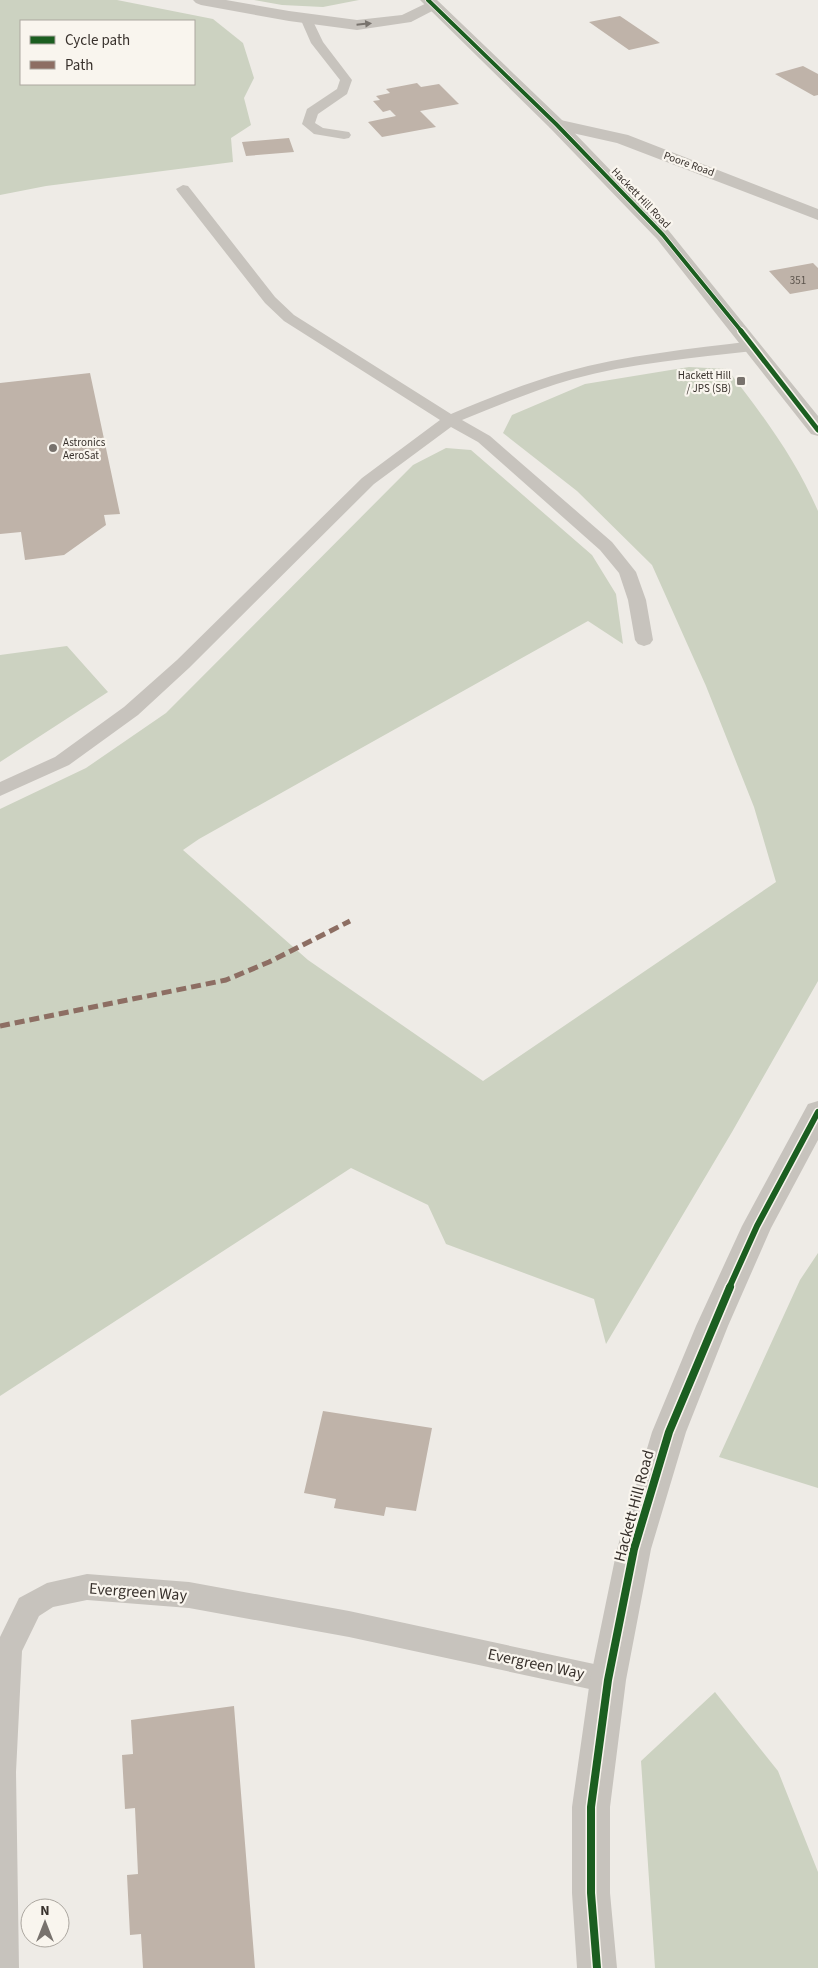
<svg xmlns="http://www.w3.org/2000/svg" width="818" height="1968" font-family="'Source Sans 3',sans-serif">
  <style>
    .green { fill: #ccd2c1; fill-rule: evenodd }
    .building { fill: #bfb3a9 }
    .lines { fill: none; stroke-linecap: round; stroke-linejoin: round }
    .service { fill: #c7c3bd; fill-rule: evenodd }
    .minor { fill: #c7c3bd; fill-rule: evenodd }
    .tertiary { fill: #c7c3bd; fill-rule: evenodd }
    .quiet { stroke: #8d6e63; stroke-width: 5; stroke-dasharray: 10 5; stroke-linecap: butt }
    .cycleway-far3-casing { stroke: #f9f5ee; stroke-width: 5.5 }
    .cycleway-far2-casing { stroke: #f9f5ee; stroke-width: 8 }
    .cycleway-far1-casing { stroke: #f9f5ee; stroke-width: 9 }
    .cycleway-casing { stroke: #f9f5ee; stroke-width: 11 }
    .cycleway-far3 { stroke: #1b5e20; stroke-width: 4 }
    .cycleway-far2 { stroke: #1b5e20; stroke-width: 5 }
    .cycleway-far1 { stroke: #1b5e20; stroke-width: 6 }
    .cycleway { stroke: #1b5e20; stroke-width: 8 }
    .oneway { fill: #78736d }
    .poi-dot { fill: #78726d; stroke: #f9f5ee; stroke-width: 2 }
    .labels { text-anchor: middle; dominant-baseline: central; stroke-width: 4.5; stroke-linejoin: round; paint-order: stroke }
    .far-street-label { font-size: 11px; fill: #38312c; stroke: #f9f5ee }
    .number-label { font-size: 11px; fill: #5a524b }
    .far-poi-label { font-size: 11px; fill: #38312c; stroke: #f9f5ee; text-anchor: end }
    .near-street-label { font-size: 16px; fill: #38312c; stroke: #f9f5ee }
  </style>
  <rect width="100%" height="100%" fill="#eeebe6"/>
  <path class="green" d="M 0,0 L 117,0 L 213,19 L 243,43 L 254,78 L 244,98 L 251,125 L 231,138 L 233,162 L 46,186 L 0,195 ZM 21,21 L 194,21 L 194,84 L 21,84 Z
    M 254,0 L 359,0 L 323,7 L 282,5 Z
    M 689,367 L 727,369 C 762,414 795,458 818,511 L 818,981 L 732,1132 L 606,1344 L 594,1299 L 446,1244 L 428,1205 L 351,1168 L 0,1396 L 0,809 L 86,768 L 166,713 L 413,465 L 446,448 L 471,450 L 592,555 L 616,594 L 623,644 L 588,621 L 199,839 L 183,850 L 308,960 L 483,1081 L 776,882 L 754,807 L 706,686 L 652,565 L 577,491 L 503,433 L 512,415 L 585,384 Z
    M 67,646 L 108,692 L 0,762 L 0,655 Z
    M 818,1253 L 818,1488 L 719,1457 L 800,1280 Z
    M 715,1692 L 778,1771 L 818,1872 L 818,1968 L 655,1968 L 641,1761 Z"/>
  <path class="building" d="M 620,16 L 660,43 L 629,50 L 589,22 Z
    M 803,66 L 818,74 L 818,95 L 814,96 L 775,74 Z
    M 417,83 L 421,87 L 439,84 L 459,104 L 420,111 L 436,127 L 382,137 L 368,122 L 396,116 L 390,110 L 383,112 L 373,101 L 380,100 L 376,96 L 390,93 L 386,89 Z
    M 289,138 L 294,152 L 246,156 L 242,142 Z
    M 813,263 L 818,268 L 818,289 L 790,294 L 769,271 Z
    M 90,373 L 120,514 L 104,515 L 106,525 L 64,555 L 25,560 L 21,532 L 0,534 L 0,383 Z
    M 323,1411 L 432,1428 L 416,1511 L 386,1507 L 384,1516 L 334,1508 L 336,1499 L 304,1493 Z
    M 234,1706 L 255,1968 L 143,1968 L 141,1934 L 130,1935 L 127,1875 L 138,1874 L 135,1808 L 125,1809 L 122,1755 L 133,1754 L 131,1720 Z"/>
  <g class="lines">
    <path class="service" d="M 306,14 L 310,15 L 323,42 L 352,80 L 347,94 L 318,114 L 315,123 L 323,128 L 349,132 L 351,135 L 349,138 L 344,139 L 314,134 L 302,124 L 307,109 L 337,89 L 340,80 L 311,43 L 300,18 Z
      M 183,185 L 188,186 L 275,297 L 294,315 L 451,414 C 489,398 526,383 565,372 C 626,355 690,349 753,341 L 758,343 L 761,346 L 758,349 L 753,351 C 693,358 631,363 573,379 C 535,390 499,405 462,420 L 490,436 L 612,542 L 636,572 L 646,600 L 653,640 L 650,644 L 644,646 L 638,644 L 635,640 L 628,600 L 619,573 L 600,550 L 478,442 L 451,427 L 374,484 L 189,668 L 138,715 L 69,765 L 0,796 L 0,782 L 55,757 L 124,707 L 177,660 L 362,478 L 440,420 L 284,321 L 265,303 L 178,192 L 176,189 Z
      M 87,1574 L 189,1582 L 349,1611 L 608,1667 L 618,1670 L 622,1680 L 618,1690 L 608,1693 L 349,1637 L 189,1608 L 87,1600 L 53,1607 L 39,1616 L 22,1651 L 16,1772 L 19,1968 L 0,1968 L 0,1637 L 19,1598 L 47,1583 Z"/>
    <path class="minor" d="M 193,0 L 226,0 L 289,11 L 357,20 L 402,15 L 433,0 L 438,2 L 441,5 L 438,8 L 411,22 L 357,30 L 289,21 L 201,5 L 196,3 Z
      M 556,119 L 628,135 L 818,209 L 818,220 L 617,143 L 550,128 L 548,124 L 550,120 Z"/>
    <path class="tertiary" d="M 420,0 L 437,0 L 562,120 L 669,231 L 818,416 L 818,436 L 811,434 L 657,239 L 550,128 Z
      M 818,1101 L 818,1140 L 771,1228 L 728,1326 L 686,1432 L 651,1549 L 626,1680 L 610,1807 L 610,1893 L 617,1968 L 577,1968 L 572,1893 L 572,1807 L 590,1680 L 617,1549 L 652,1432 L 696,1326 L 742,1226 L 808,1104 Z"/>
    <path class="quiet" d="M 0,1026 L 226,980 L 269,962 L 350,921"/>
    <defs>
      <path id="cycleway-far3" d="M 428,0 L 556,124 L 663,235 L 742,332"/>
      <path id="cycleway-far2" d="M 741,331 L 818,430"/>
      <path id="cycleway-far1" d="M 729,1288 L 757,1226 L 818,1112"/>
      <path id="cycleway" d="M 597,1968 L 591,1893 L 591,1807 L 608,1680 L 634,1549 L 669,1432 L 730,1287"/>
    </defs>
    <use href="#cycleway-far3" class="cycleway-far3-casing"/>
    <use href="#cycleway-far2" class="cycleway-far2-casing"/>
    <use href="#cycleway-far1" class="cycleway-far1-casing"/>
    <use href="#cycleway" class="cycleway-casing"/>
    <use href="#cycleway-far3" class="cycleway-far3"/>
    <use href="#cycleway-far2" class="cycleway-far2"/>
    <use href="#cycleway-far1" class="cycleway-far1"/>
    <use href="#cycleway" class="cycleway"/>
  </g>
  <defs><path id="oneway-solid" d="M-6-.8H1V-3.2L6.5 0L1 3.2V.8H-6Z" transform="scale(1.25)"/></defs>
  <use class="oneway" href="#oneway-solid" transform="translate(364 24) rotate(-6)"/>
  <g class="poi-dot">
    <rect x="736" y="376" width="10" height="10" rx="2.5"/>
    <circle cx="53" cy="448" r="5"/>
  </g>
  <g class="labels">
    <g class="far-street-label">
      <text transform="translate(689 164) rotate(20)">Poore Road</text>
      <text transform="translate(641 198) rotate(46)">Hackett Hill Road</text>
    </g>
    <g class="number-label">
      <text x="798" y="280">351</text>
    </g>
    <g class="far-poi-label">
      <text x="731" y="375">Hackett Hill<tspan x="731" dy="13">/ JPS (SB)</tspan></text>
      <text x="63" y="442" text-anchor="start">Astronics<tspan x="63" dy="13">AeroSat</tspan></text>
    </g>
    <g class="near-street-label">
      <text transform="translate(634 1506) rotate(-75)">Hackett Hill Road</text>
      <text transform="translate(138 1592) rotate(4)">Evergreen Way</text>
      <text transform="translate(536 1664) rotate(12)">Evergreen Way</text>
    </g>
  </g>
  <rect x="20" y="20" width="175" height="65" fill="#f9f5ee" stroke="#aca7a0"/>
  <rect x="30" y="36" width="25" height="8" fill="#1b5e20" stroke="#aca7a0"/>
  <text x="65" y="45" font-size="15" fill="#38312c">Cycle path</text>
  <rect x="30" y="61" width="25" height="8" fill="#8d6e63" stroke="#aca7a0"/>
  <text x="65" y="70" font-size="15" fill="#38312c">Path</text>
  <g transform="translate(45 1923)"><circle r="24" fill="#f9f5ee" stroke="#aca7a0"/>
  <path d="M0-4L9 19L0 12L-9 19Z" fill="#78726d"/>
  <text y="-8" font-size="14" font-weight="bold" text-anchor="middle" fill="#38312c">N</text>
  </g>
</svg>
